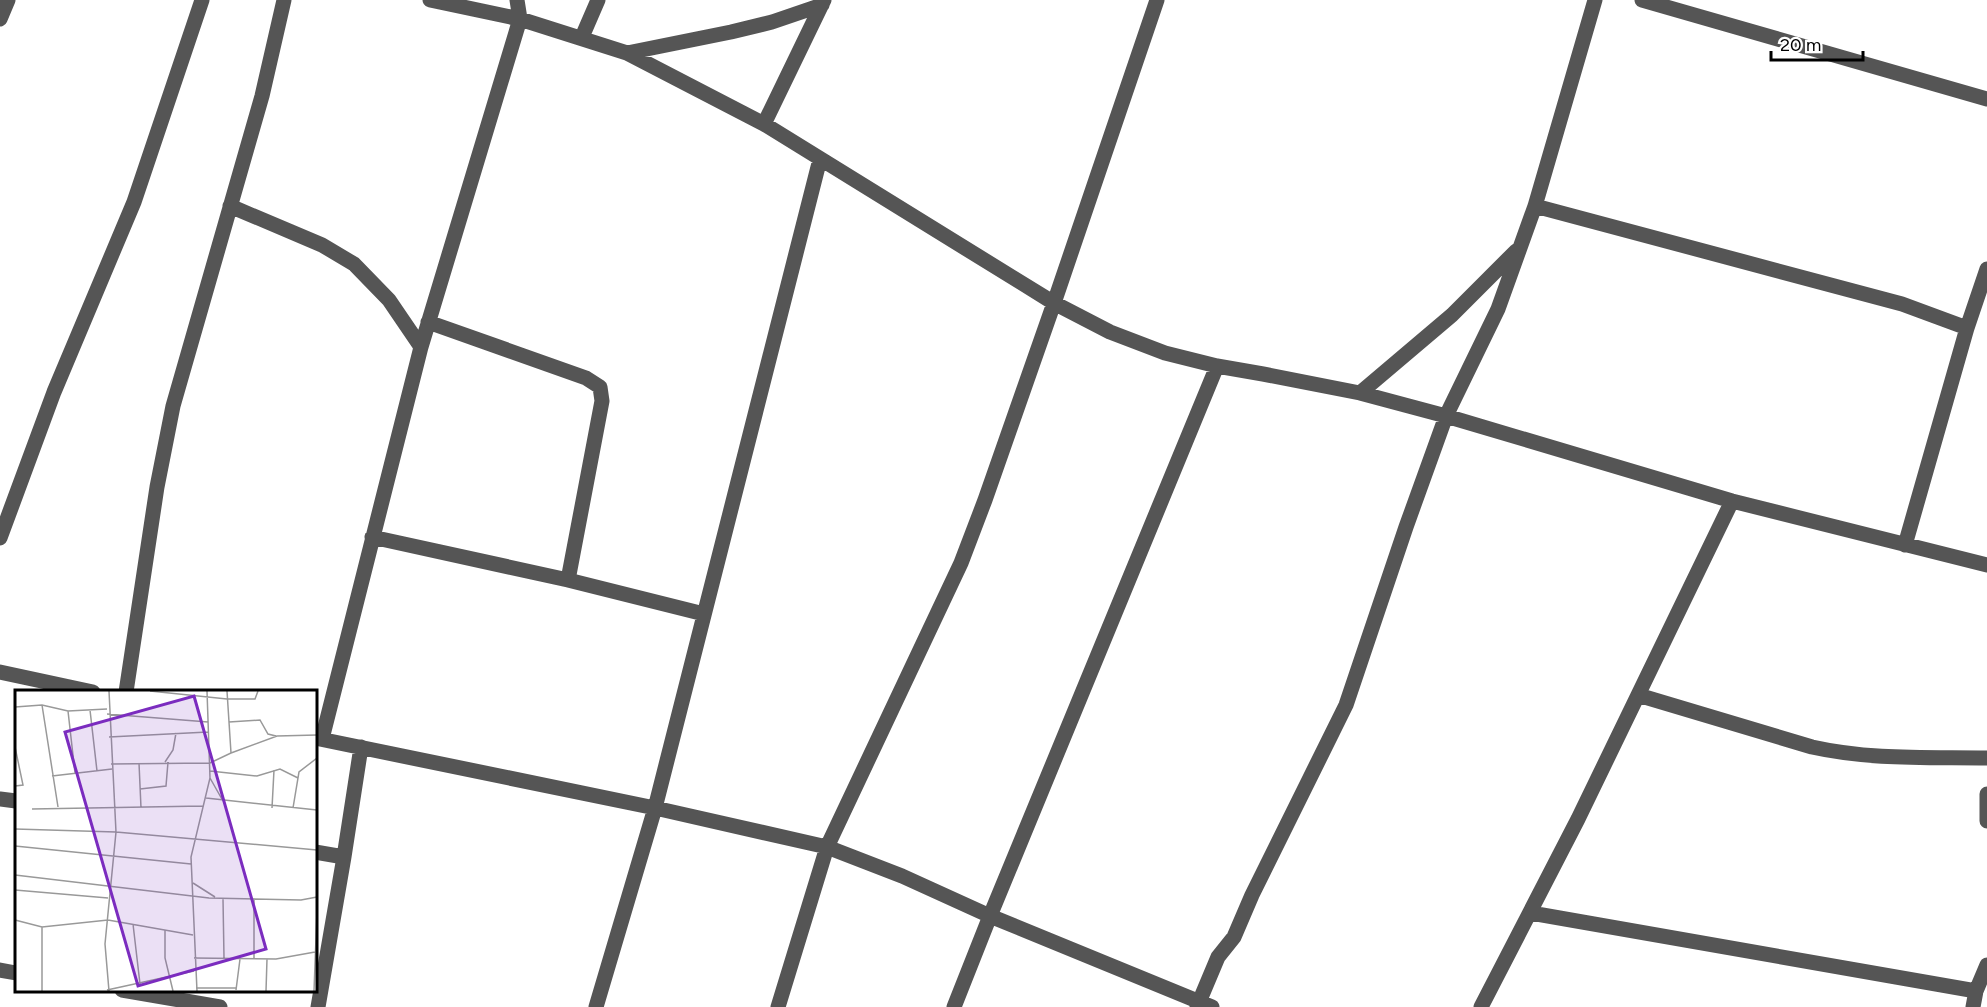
<svg xmlns="http://www.w3.org/2000/svg" width="1987" height="1007" font-family="Figtree,sans-serif">
  <style>
    .lines { fill: none; stroke-linecap: round; stroke-linejoin: round }
    .minor { stroke: #555; stroke-width: 15 }
    .inset-road { fill: none; stroke: #999; stroke-width: 1.5 }
    .view { fill: #7b2cbf; fill-opacity: 0.15; stroke: #7b2cbf; stroke-width: 3 }
    .inset-edge { fill: none; stroke: #000; stroke-width: 3 }
  </style>
  <rect width="100%" height="100%" fill="#fff"/>
  <g class="lines">
    <path class="minor" d="M 430,0 L 520,19 L 627,53 L 764,124 L 1054,303 L 1110,332 L 1165,353 L 1217,366 L 1263,374 L 1360,393 L 1446,416 L 1732,501 L 1987,565
      M 1642,0 L 1987,99
      M 0,19 L 8,0
      M 582,37 L 598,0
      M 627,53 L 731,32 L 772,22 L 822,5
      M 764,124 L 824,0
      M 230,206 L 322,245 L 354,264 L 389,300 L 421,347
      M 1535,206 L 1902,304 L 1967,328
      M 428,322 L 586,378 L 600,387 L 602,401 L 568,580
      M 1360,393 L 1452,315 L 1516,251
      M 372,537 L 568,580 L 704,614
      M 0,538 L 54,392 L 134,202 L 202,0
      M 1905,545 L 1967,328 L 1987,269
      M 0,672 L 93,692
      M 126,692 L 157,487 L 173,406 L 262,96 L 284,0
      M 1638,695 L 1812,747 C 1870,760 1928,757 1987,758
      M 315,738 L 655,808 L 827,847 L 902,876 L 990,916 L 1212,1007
      M 322,739 L 421,347 L 520,19 L 517,0
      M 1987,794 L 1987,821
      M 0,799 L 16,801
      M 315,852 L 344,857
      M 1531,913 L 1976,991
      M 0,970 L 16,973
      M 122,990 L 220,1007
      M 318,1007 L 344,857 L 361,747
      M 596,1007 L 655,808 L 820,159
      M 778,1007 L 827,847 L 961,563 L 985,500 L 1054,303 L 1157,0
      M 954,1007 L 990,916 L 1217,366
      M 1197,1007 L 1218,957 L 1234,937 L 1252,895 L 1346,705 L 1406,527 L 1446,416 L 1498,309 L 1535,206 L 1595,0
      M 1481,1007 L 1578,819 L 1732,501
      M 1973,1007 L 1976,991 L 1987,965"/>
  </g>
  <g transform="translate(15 690)">
    <rect width="302" height="302" fill="#fff"/>
    <path class="inset-road" d="M 94,1 L 101,142 L 90,254 L 94,301M 135,1 L 212,9 L 240,9 L 243,1M 27,15 L 43,117M 0,17 L 27,15 L 53,21 L 92,19M 75,20 L 82,81M 53,21 L 60,83M 92,24 L 193,32M 214,32 L 245,30 L 253,44 L 261,46M 94,47 L 193,42M 0,57 L 8,95 L 0,96M 216,63 L 262,46 L 302,45M 150,72 L 158,60 L 161,43M 124,73 L 126,118M 96,74 L 195,73 L 216,63 L 212,1M 195,81 L 242,86 L 265,79 L 283,88M 37,86 L 97,79M 195,88 L 208,111M 125,99 L 151,96 L 153,72M 191,108 L 302,120M 257,118 L 259,80M 278,118 L 284,82 L 302,68M 17,119 L 188,116M 0,139 L 101,142 L 302,160M 0,156 L 176,174M 0,185 L 194,208 L 286,210 L 302,207M 178,193 L 200,207M 0,200 L 93,208M 208,209 L 209,268M 239,209 L 239,268M 0,230 L 27,237 L 93,230 L 178,245M 118,234 L 125,294M 27,237 L 27,301M 150,240 L 150,268 L 158,301M 179,268 L 261,269 L 300,262M 181,298 L 221,298M 92,300 L 179,281M 221,300 L 225,269M 182,301 L 176,167 L 195,88 L 192,1M 251,301 L 252,269M 299,301 L 302,221"/>
    <path class="view" d="M 179,6 L 251,259 L 123,296 L 50,42 Z"/>
    <rect width="302" height="302" class="inset-edge"/>
  </g>
  <path d="M1771 51v9h92v-9" fill="none" stroke="#000000" stroke-width="3"/>
  <text x="1780" y="51" font-size="18" fill="#000000" stroke="#ffffff" stroke-width="4.5" paint-order="stroke">20 m</text>
</svg>
